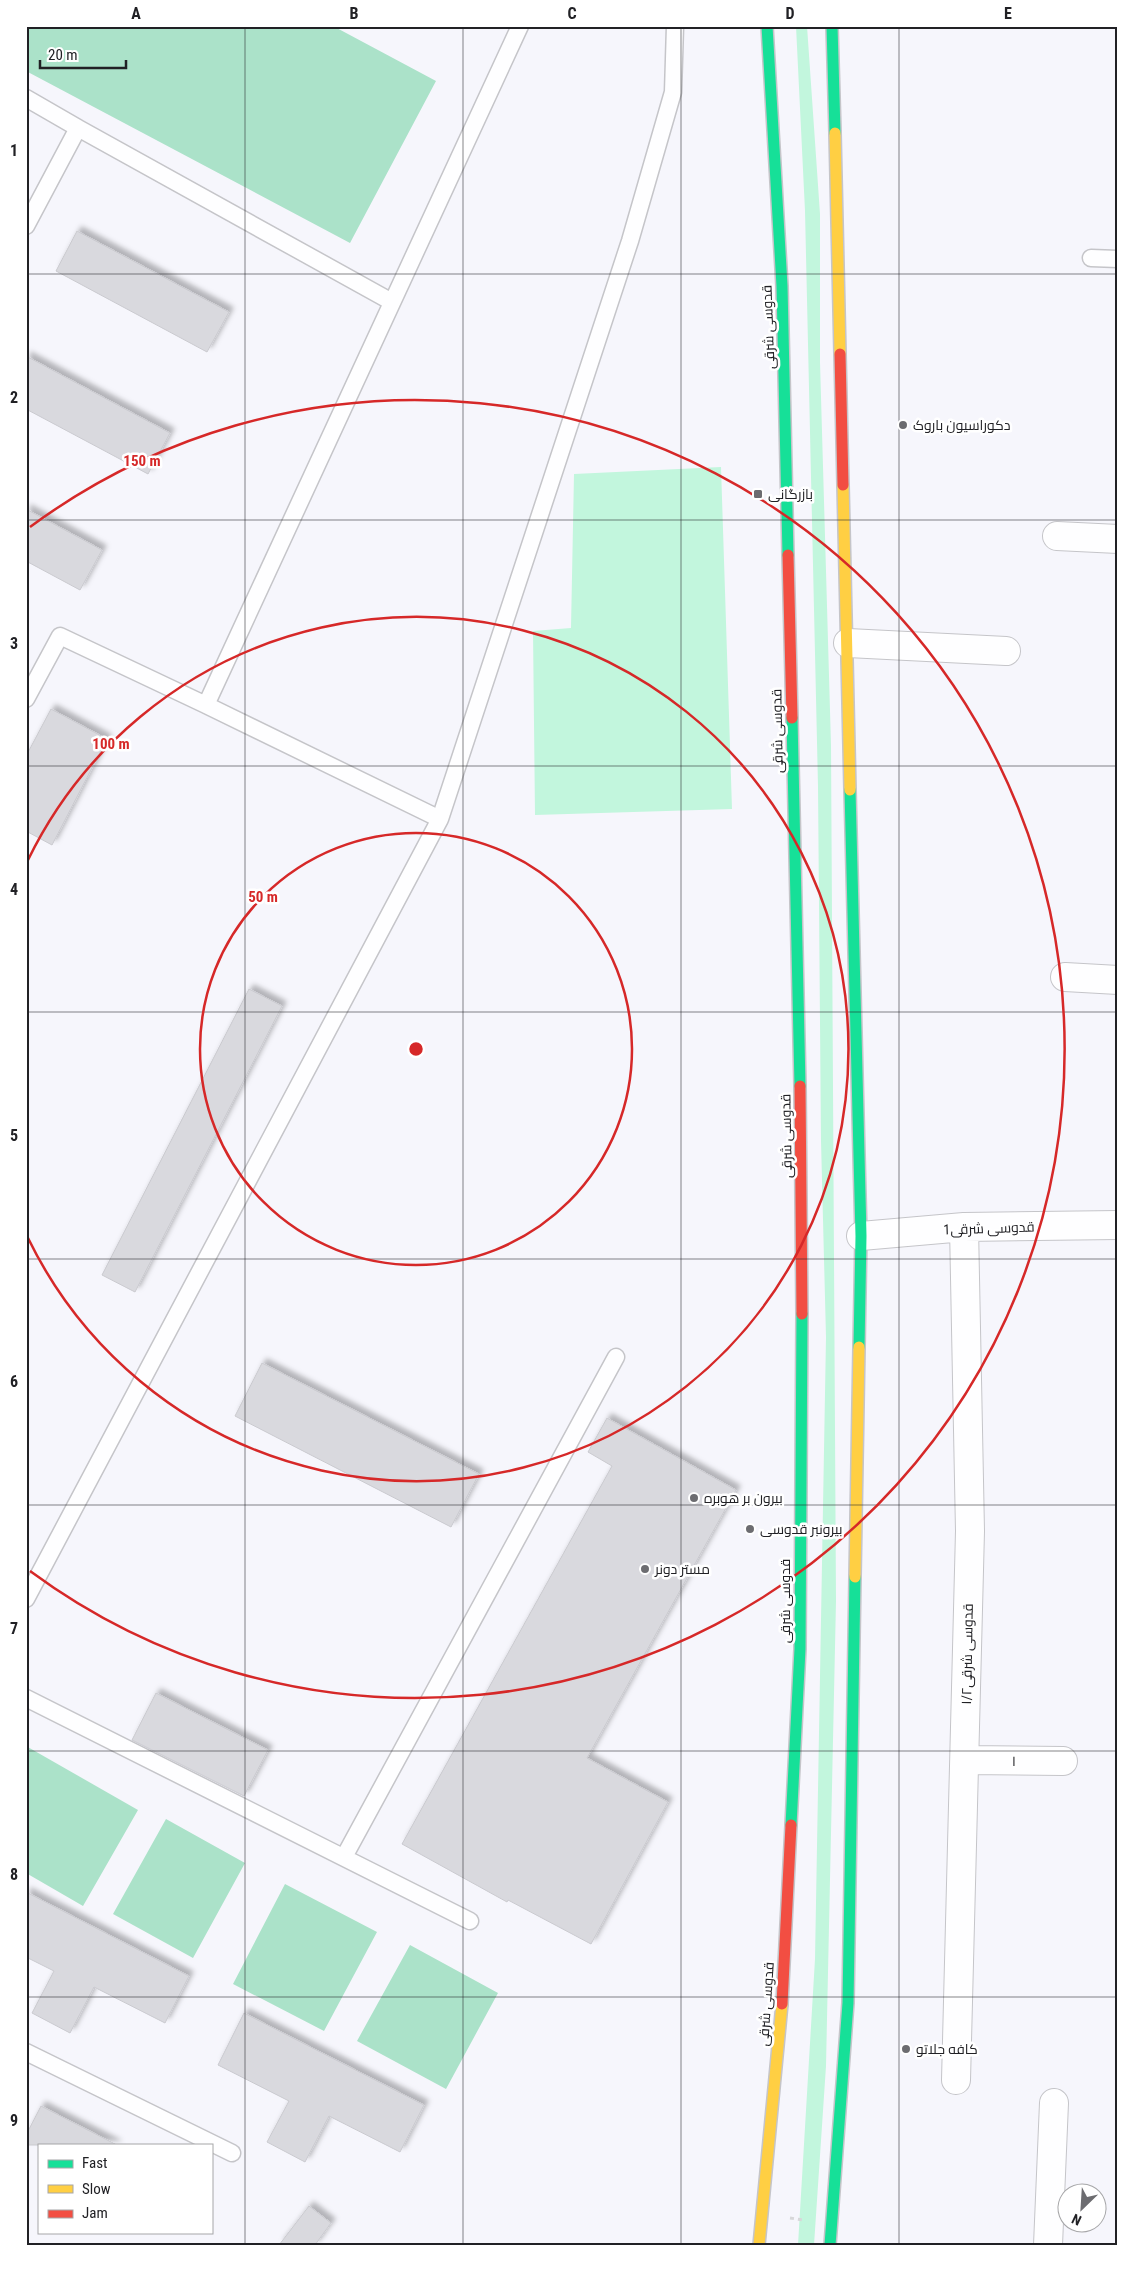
<svg xmlns="http://www.w3.org/2000/svg" width="1144" height="2271" font-family="'Roboto Condensed',Cairo,sans-serif">
  <style>
    .green { fill: #c2f6dd }
    .forest { fill: #abe2c9 }
    .building { fill: #d9d9de; stroke: #cacacf; filter: url(#shadow) }
    .lines { fill: none; stroke-linecap: round; stroke-linejoin: round }
    .lane-casing { stroke: #c5c5c9; stroke-width: 19 }
    .street-casing { stroke: #c5c5c9; stroke-width: 30 }
    .fast-casing { stroke: #c5c5c9; stroke-width: 14 }
    .slow-casing { stroke: #c5c5c9; stroke-width: 14 }
    .jam-casing { stroke: #c5c5c9; stroke-width: 14 }
    .path { stroke: #d7d7d9; stroke-width: 3; stroke-dasharray: 4 4; stroke-linecap: butt }
    .lane { stroke: #fefeff; stroke-width: 16 }
    .street { stroke: #fefeff; stroke-width: 28 }
    .fast { stroke: #16e098; stroke-width: 11 }
    .slow { stroke: #ffcf43; stroke-width: 11 }
    .jam { stroke: #f24e42; stroke-width: 11 }
    .grid { fill: none; stroke: #212125; stroke-width: 1; stroke-opacity: 0.55 }
    .ring { fill: none; stroke: #d62828; stroke-width: 2.5 }
    .poi-dot { fill: #6c6c70; stroke: #fff; stroke-width: 2 }
    .labels { text-anchor: middle; dominant-baseline: central; stroke-width: 5; stroke-linejoin: round; paint-order: stroke }
    .street-label { font-size: 14px; fill: #212125; stroke: #fff }
    .poi-label { font-size: 14px; fill: #212125; stroke: #fff; text-anchor: start }
    .centre { fill: #d62828; stroke: #fff; stroke-width: 2.5 }
    .ring-label { font-size: 15px; text-anchor: middle; font-weight: bold; fill: #d62828; stroke: #fff; stroke-width: 5; stroke-linejoin: round; paint-order: stroke }
    .neatline { fill: none; stroke: #212125; stroke-width: 2 }
    .grid-label { font-size: 16px; text-anchor: middle; font-weight: bold; fill: #212125 }
  </style>
  <defs>
    <filter id="shadow"><feDropShadow dx="4.5" dy="-4.5" stdDeviation="2.5" flood-color="#0004"/></filter>
  </defs>
  <rect width="100%" height="100%" fill="#f6f6fc"/>
  <path class="green" d="M 796,26 L 807,26 L 820,214 L 820,362 L 831,745 L 836,1601 L 826,2066 L 814,2245 L 798,2245 L 815,1959 L 826,1337 L 821,1141 L 818,786 L 805,211 Z
    M 721,467 L 732,809 L 535,815 L 533,631 L 571,628 L 574,474 Z"/>
  <path class="forest" d="M 26,26 L 333,26 L 436,81 L 350,243 L 26,71 Z
    M 26,1746 L 138,1810 L 83,1906 L 26,1873 Z
    M 166,1819 L 245,1863 L 193,1958 L 113,1914 Z
    M 285,1884 L 377,1932 L 324,2031 L 233,1984 Z
    M 410,1945 L 498,1993 L 446,2089 L 357,2041 Z"/>
  <path class="building" d="M 77,231 L 229,312 L 207,352 L 56,271 Z
    M 26,356 L 170,433 L 148,474 L 26,409 Z
    M 26,509 L 102,550 L 80,590 L 26,561 Z
    M 51,709 L 107,739 L 52,845 L 26,831 L 26,756 Z
    M 249,989 L 282,1006 L 135,1292 L 102,1275 Z
    M 262,1363 L 479,1474 L 451,1527 L 235,1416 Z
    M 607,1418 L 736,1490 L 587,1758 L 668,1802 L 591,1944 L 508,1900 L 507,1902 L 402,1844 L 612,1466 L 588,1452 Z
    M 156,1693 L 268,1750 L 244,1796 L 132,1740 Z
    M 26,1892 L 189,1976 L 165,2023 L 94,1987 L 70,2033 L 32,2013 L 54,1971 L 26,1957 Z
    M 244,2013 L 424,2105 L 400,2152 L 329,2116 L 305,2162 L 267,2142 L 289,2101 L 218,2065 Z
    M 41,2106 L 117,2145 L 26,2145 L 26,2135 Z
    M 309,2206 L 331,2223 L 315,2245 L 279,2245 Z"/>
  <g class="lines">
    <defs>
      <path id="lane" d="M 26,98 L 78,128 L 26,226
        M 78,128 L 392,302
        M 1091,258 L 1118,259
        M 26,699 L 60,636 L 206,705 L 520,26
        M 440,819 L 630,241 L 673,92 L 675,26
        M 26,1599 L 440,819 L 206,705
        M 26,1698 L 470,1921
        M 344,1857 L 616,1357
        M 26,2052 L 232,2153"/>
      <path id="street" d="M 1057,536 L 1118,539
        M 848,643 L 1006,651
        M 1065,977 L 1118,980
        M 861,1236 L 964,1227 L 1118,1225
        M 965,1760 L 1063,1761
        M 956,2080 L 970,1531 L 964,1227
        M 1048,2245 L 1054,2103"/>
      <path id="fast" d="M 767,26 L 782,286 L 788,555
        M 832,26 L 835,133
        M 792,718 L 800,1086
        M 850,790 L 861,1236 L 859,1347
        M 791,1825 L 800,1649 L 802,1314
        M 830,2245 L 848,2003 L 855,1577"/>
      <path id="slow" d="M 835,133 L 840,354
        M 843,485 L 850,790
        M 855,1577 L 859,1347
        M 759,2245 L 782,2004"/>
      <path id="jam" d="M 840,354 L 843,485
        M 788,555 L 792,718
        M 800,1086 L 802,1314
        M 782,2004 L 791,1825"/>
    </defs>
    <use href="#lane" class="lane-casing"/>
    <use href="#street" class="street-casing"/>
    <use href="#fast" class="fast-casing"/>
    <use href="#slow" class="slow-casing"/>
    <use href="#jam" class="jam-casing"/>
    <path class="path" d="M 790,2218 L 803,2220"/>
    <use href="#lane" class="lane"/>
    <use href="#street" class="street"/>
    <use href="#fast" class="fast"/>
    <use href="#slow" class="slow"/>
    <use href="#jam" class="jam"/>
  </g>
  <path class="grid" d="M 245,26 L 245,2245M 463,26 L 463,2245M 681,26 L 681,2245M 899,26 L 899,2245M 26,274 L 1118,274M 26,520 L 1118,520M 26,766 L 1118,766M 26,1012 L 1118,1012M 26,1259 L 1118,1259M 26,1505 L 1118,1505M 26,1751 L 1118,1751M 26,1997 L 1118,1997"/>
  <g class="ring">
    <circle cx="416" cy="1049" r="216"/>
    <path d="M28 860A432 432 0 1 1 28 1238"/>
    <path d="M30 527A649 649 0 1 1 30 1571"/>
  </g>
  <g class="poi-dot">
    <circle cx="903" cy="425" r="5"/>
    <rect x="753" y="489" width="10" height="10" rx="2.5"/>
    <circle cx="694" cy="1498" r="5"/>
    <circle cx="750" cy="1529" r="5"/>
    <circle cx="645" cy="1569" r="5"/>
    <circle cx="906" cy="2049" r="5"/>
  </g>
  <g class="labels">
    <g class="street-label">
      <text transform="translate(768 327) rotate(-92)">قدوسی شرقی</text>
      <text transform="translate(777 731) rotate(-91)">قدوسی شرقی</text>
      <text transform="translate(786 1136) rotate(-91)">قدوسی شرقی</text>
      <text transform="translate(989 1228) rotate(-2)">1قدوسی شرقی</text>
      <text transform="translate(785 1601) rotate(-90)">قدوسی شرقی</text>
      <text transform="translate(967 1654) rotate(-89)">قدوسی شرقی۱/۲</text>
      <text x="1014" y="1761">۱</text>
      <text transform="translate(766 2004) rotate(-86)">قدوسی شرقی</text>
    </g>
    <g class="poi-label">
      <text x="913" y="425">دکوراسیون باروک</text>
      <text x="768" y="494">بازرگانی</text>
      <text x="704" y="1498">بیرون بر هوبره</text>
      <text x="760" y="1529">بیرونبر قدوسی</text>
      <text x="655" y="1569">مستر دونر</text>
      <text x="916" y="2049">کافه جلاتو</text>
    </g>
  </g>
  <circle cx="416" cy="1049" r="8" class="centre"/>
  <g class="ring-label">
    <text x="142" y="466">150 m</text>
    <text x="111" y="749">100 m</text>
    <text x="263" y="902">50 m</text>
  </g>
  <rect width="1144" height="2271" fill="none" stroke="#ffffff" stroke-width="55"/>
  <rect x="38" y="2144" width="175" height="90" fill="#ffffff" stroke="#a6a6a8"/>
  <rect x="48" y="2160" width="25" height="8" fill="#16e098" stroke="#a6a6a8"/>
  <text x="82" y="2168" font-size="15" fill="#212125">Fast</text>
  <rect x="48" y="2185" width="25" height="8" fill="#ffcf43" stroke="#a6a6a8"/>
  <text x="82" y="2194" font-size="15" fill="#212125">Slow</text>
  <rect x="48" y="2210" width="25" height="8" fill="#f24e42" stroke="#a6a6a8"/>
  <text x="82" y="2218" font-size="15" fill="#212125">Jam</text>
  <g transform="translate(1082 2208) rotate(205)"><circle r="24" fill="#ffffff" stroke="#a6a6a8"/>
  <path d="M0-4L9 19L0 12L-9 19Z" fill="#6c6c70"/>
  <text y="-8" font-size="14" font-weight="bold" text-anchor="middle" fill="#212125">N</text>
  </g>
  <path d="M40 60v8h86v-8" fill="none" stroke="#212125" stroke-width="2.5"/>
  <text x="48" y="60" font-size="15" fill="#212125" stroke="#ffffff" stroke-width="4" paint-order="stroke">20 m</text>
  <rect x="28" y="28" width="1088" height="2216" class="neatline"/>
  <g class="grid-label">
    <text x="136" y="19">A</text>
    <text x="354" y="19">B</text>
    <text x="572" y="19">C</text>
    <text x="790" y="19">D</text>
    <text x="1008" y="19">E</text>
    <text x="14" y="156">1</text>
    <text x="14" y="403">2</text>
    <text x="14" y="649">3</text>
    <text x="14" y="895">4</text>
    <text x="14" y="1141">5</text>
    <text x="14" y="1387">6</text>
    <text x="14" y="1634">7</text>
    <text x="14" y="1880">8</text>
    <text x="14" y="2126">9</text>
  </g>
</svg>
